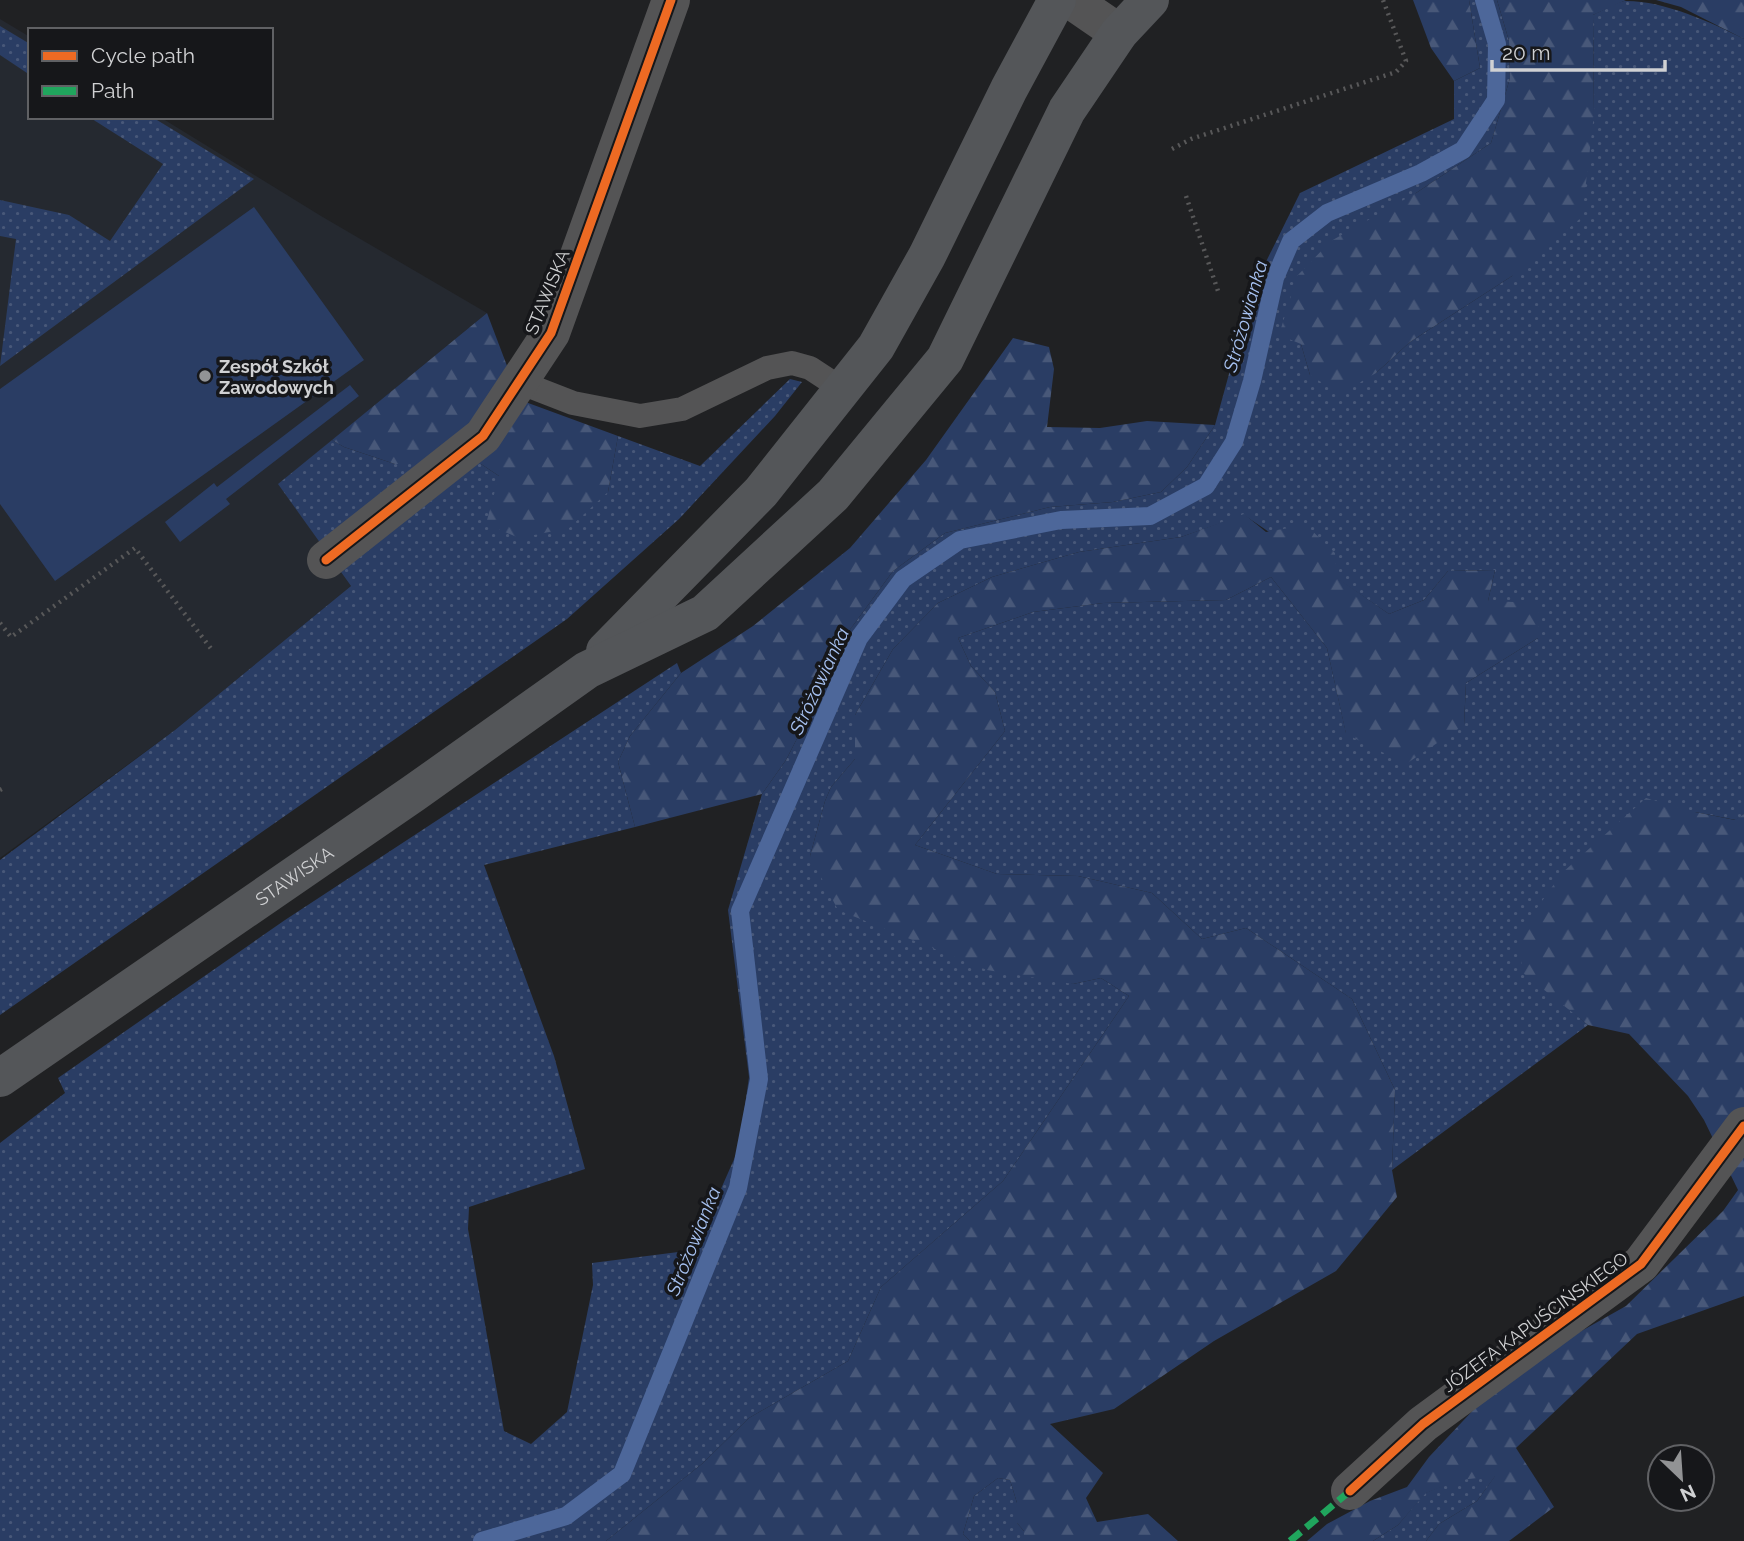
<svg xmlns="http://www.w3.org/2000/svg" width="1744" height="1541" font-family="Raleway,sans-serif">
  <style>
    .built { fill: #252930 }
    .grass { fill: url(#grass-dots) }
    .forest { fill: url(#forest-firs) }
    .green { fill: #2a3d64 }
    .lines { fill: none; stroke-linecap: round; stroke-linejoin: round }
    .stream { stroke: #4d679a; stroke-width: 18 }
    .path { stroke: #585859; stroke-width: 4.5; stroke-dasharray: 2 5; stroke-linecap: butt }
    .lane { stroke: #545455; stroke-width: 24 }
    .street { stroke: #545455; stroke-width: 38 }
    .secondary { stroke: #545659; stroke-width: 38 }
    .quiet { stroke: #20a55d; stroke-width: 7; stroke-dasharray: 14 7; stroke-linecap: butt }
    .cycleway-casing { stroke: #16171a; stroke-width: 13 }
    .cycleway { stroke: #ed6a23; stroke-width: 9 }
    .poi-dot { fill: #929395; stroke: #16171a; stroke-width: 2.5 }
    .labels { text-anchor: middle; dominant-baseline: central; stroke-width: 7; stroke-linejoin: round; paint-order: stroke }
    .street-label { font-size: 18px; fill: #d0d1d3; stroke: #16171a }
    .poi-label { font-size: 18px; font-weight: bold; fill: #d0d1d3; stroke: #16171a; text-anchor: start }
    .water-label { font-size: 19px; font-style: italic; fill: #a7c2f2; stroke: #16171a }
  </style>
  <defs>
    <pattern id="grass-dots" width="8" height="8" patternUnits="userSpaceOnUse" patternTransform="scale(1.75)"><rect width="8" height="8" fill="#2a3d64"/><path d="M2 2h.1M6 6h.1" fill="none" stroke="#485879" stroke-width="1.8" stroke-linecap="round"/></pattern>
    <pattern id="forest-firs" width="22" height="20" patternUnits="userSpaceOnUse" patternTransform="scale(1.75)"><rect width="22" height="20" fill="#2a3d64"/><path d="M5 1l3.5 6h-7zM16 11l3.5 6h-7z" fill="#485879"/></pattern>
  </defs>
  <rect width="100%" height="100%" fill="#202123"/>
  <path class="built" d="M 0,19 L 30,37 L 30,117 L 160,117 L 321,216 L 487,313 L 279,484 L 351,586 L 175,730 L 0,858 Z"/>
  <path class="grass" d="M 1469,0 L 1497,0 L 1509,41 L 1510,78 L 1491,143 L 1416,193 L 1301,344 L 1310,375 L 1376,373 L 1410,342 L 1512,276 L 1594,114 L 1593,15 C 1603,10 1614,4 1624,1 C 1662,0 1711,22 1744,39 L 1744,814 L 1736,820 L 1695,812 L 1574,1013 L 1588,1025 L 1392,1170 L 1395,1090 L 1352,999 L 1246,928 L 1202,939 L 1152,893 L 1078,876 L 997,874 L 915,845 L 1005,731 L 995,692 L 971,666 L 958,638 L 1033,612 L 1103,603 L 1226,600 L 1271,577 L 1327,648 L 1346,733 L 1464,725 L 1466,683 L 1538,638 L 1488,601 L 1495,570 L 1448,571 L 1424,600 L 1389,614 L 1244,515 L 1181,537 L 1079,552 L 992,577 L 938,603 L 893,649 L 855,715 L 855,759 L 831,787 L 825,801 L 810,856 L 1073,984 L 1101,978 L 1129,996 L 1003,1181 L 881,1287 L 848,1361 L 749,1418 L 703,1463 L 606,1541 L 0,1541 L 0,1143 L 65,1093 L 58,1078 L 285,920 L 677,663 L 681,673 L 630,736 L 618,762 L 635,827 L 484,865 L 554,1056 L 585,1169 L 469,1207 L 468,1229 L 504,1431 L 531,1444 L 567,1412 L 593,1285 L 592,1263 L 694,1250 L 739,1148 L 749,1077 L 728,910 L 762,794 L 786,760 L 825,684 L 849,631 L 893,571 L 945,533 L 1050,507 L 1113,502 L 1161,492 L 1187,467 L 1215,425 L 1252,290 L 1300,193 L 1454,119 L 1454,81 L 1480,68 Z
    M 0,26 L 30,44 L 30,75 L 0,55 Z
    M 89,117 L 152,117 L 254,179 L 0,366 L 16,239 L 0,236 L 0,200 L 69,215 L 110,241 L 163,164 Z
    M 790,379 L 802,382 L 775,416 L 679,519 L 567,619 L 0,1015 L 0,860 L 175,730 L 351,586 L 278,484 L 332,440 L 344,447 L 395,464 L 481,464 L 499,476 L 608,492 L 618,436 L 700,466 Z
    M 1496,1475 L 1477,1501 L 1439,1524 L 1426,1541 L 1373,1541 L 1398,1525 L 1425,1493 L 1460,1479 Z
    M 998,1478 L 1010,1480 L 1017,1503 L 1017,1523 L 1024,1531 L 1024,1541 L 970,1541 L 963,1534 L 974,1496 Z"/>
  <path class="forest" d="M 1413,0 L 1469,0 L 1480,68 L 1454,81 L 1431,48 Z
    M 1497,0 L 1626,0 L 1593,15 L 1594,114 L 1582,217 L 1512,276 L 1410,342 L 1376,373 L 1340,394 L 1310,375 L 1301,344 L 1279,335 L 1297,276 L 1331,241 L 1416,193 L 1491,143 L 1510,78 L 1509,41 Z
    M 1656,0 L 1744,0 L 1744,39 L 1681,7 Z
    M 487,313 L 520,400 L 618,436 L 608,492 L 569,528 L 519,538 L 486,524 L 499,476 L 481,464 L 395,464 L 344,447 L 332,440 Z
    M 1013,338 L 1049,347 L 1054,369 L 1047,427 L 1100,428 L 1147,421 L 1215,425 L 1187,467 L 1161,492 L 1113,502 L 1050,507 L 945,533 L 893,571 L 849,631 L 825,684 L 786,760 L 762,794 L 635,827 L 618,762 L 630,736 L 681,673 L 753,626 L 850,548 L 926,460 Z
    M 1244,514 L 1266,532 L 1306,525 L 1335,553 L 1336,577 L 1389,614 L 1424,600 L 1448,571 L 1495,570 L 1488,601 L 1539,603 L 1538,638 L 1466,683 L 1464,725 L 1406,764 L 1346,734 L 1327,648 L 1271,577 L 1226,600 L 1103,603 L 1033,612 L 958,638 L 971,666 L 995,692 L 1005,731 L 915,845 L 997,874 L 1078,876 L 1152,893 L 1202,939 L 1246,928 L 1352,999 L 1395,1090 L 1392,1170 L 1397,1197 L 1336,1271 L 1214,1341 L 1114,1409 L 1050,1424 L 1103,1473 L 1086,1498 L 1097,1522 L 1148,1514 L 1178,1541 L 1024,1541 L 1024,1531 L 1017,1523 L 1017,1503 L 1010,1480 L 998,1478 L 974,1496 L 963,1534 L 970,1541 L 606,1541 L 703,1463 L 749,1418 L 848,1361 L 881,1287 L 1003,1181 L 1129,996 L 1101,978 L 1073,984 L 987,970 L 838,910 L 810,856 L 825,801 L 831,787 L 855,759 L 855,715 L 893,649 L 938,603 L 992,577 L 1079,552 L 1181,537 Z
    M 1646,798 L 1695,812 L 1735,820 L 1744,814 L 1744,1296 L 1637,1334 L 1516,1448 L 1554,1507 L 1509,1541 L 1426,1541 L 1439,1524 L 1477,1501 L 1495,1476 L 1460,1480 L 1426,1493 L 1398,1525 L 1373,1541 L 1307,1541 L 1327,1524 L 1370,1501 L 1407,1487 L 1429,1457 L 1478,1405 L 1560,1343 L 1626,1306 L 1723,1211 L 1738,1190 L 1704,1120 L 1688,1096 L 1629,1034 L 1588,1025 L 1523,973 L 1517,936 L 1562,873 Z"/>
  <path class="green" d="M 254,207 L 364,360 L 55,581 L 0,504 L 0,389 Z
    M 350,385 L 359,396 L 226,499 L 230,504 L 180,542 L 165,522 L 214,483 L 217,487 Z"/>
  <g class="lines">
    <path class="stream" d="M 482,1541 L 566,1516 L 622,1474 L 738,1188 L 759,1079 L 740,911 L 859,638 L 903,579 L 960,540 L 1061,520 L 1150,516 L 1206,486 L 1234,442 L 1252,381 L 1275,278 L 1291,241 L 1327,213 L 1421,173 L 1463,150 L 1496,100 L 1497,44 L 1484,0"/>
    <path class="path" d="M 1172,149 L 1191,139 L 1396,72 L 1406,61 L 1383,0
      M 1186,196 L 1219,294
      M 0,623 L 11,637 L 135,548 L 212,650
      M 0,790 L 4,788"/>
    <path class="lane" d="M 519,382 L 573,403 L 640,416 L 682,409 L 767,368 L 792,363 L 810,368 L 842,389"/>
    <path class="street" d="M 1071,0 L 1119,33
      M 326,560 L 483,436 L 551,333 L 671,0
      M 1350,1491 L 1423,1424 L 1641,1264 L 1744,1126"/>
    <g class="secondary">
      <path d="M 605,651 L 761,492 L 876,347 L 927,256 L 1009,89 L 1057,0"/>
      <path id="s1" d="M 0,1078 L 414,793 L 587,670 L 705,613 L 833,495 L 945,359 L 1067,110 L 1119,33 L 1150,0"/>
    </g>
    <path class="quiet" d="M 1290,1541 L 1350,1491"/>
    <defs>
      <path id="cycleway" d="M 326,560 L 483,436 L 551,333 L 671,0
        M 1350,1491 L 1423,1424 L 1641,1264 L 1744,1126"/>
    </defs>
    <use href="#cycleway" class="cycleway-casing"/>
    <use href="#cycleway" class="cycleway"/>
  </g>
  <circle class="poi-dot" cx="205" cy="376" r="7"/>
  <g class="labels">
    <g class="street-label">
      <text transform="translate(547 292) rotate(-68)">STAWISKA</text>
      <text stroke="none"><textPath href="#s1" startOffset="357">STAWISKA</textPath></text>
      <text transform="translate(1535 1322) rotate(-36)">JÓZEFA KAPUŚCIŃSKIEGO</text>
    </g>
    <g class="poi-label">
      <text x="219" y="366">Zespół Szkół<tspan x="219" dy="21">Zawodowych</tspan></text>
    </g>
    <g class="water-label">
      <text transform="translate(1245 316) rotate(-74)">Stróżowianka</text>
      <text transform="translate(819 681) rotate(-65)">Stróżowianka</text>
      <text transform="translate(693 1241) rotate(-68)">Stróżowianka</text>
    </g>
  </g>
  <rect x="28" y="28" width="245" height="91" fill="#16171a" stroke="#606164" stroke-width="2"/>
  <rect x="42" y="51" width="35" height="10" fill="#ed6a23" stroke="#606164" stroke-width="2"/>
  <text x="91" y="63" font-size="21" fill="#d0d1d3">Cycle path</text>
  <rect x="42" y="86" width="35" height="10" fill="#20a55d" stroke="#606164" stroke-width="2"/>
  <text x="91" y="98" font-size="21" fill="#d0d1d3">Path</text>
  <g transform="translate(1681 1478) rotate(155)"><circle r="33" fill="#16171a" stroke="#606164" stroke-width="2"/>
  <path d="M0-5L12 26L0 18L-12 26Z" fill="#929395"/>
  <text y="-10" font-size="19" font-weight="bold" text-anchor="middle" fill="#d0d1d3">N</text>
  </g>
  <path d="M1492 60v10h173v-10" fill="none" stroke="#d0d1d3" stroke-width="3.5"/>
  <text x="1502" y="60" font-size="21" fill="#d0d1d3" stroke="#16171a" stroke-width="5" paint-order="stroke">20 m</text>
</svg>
